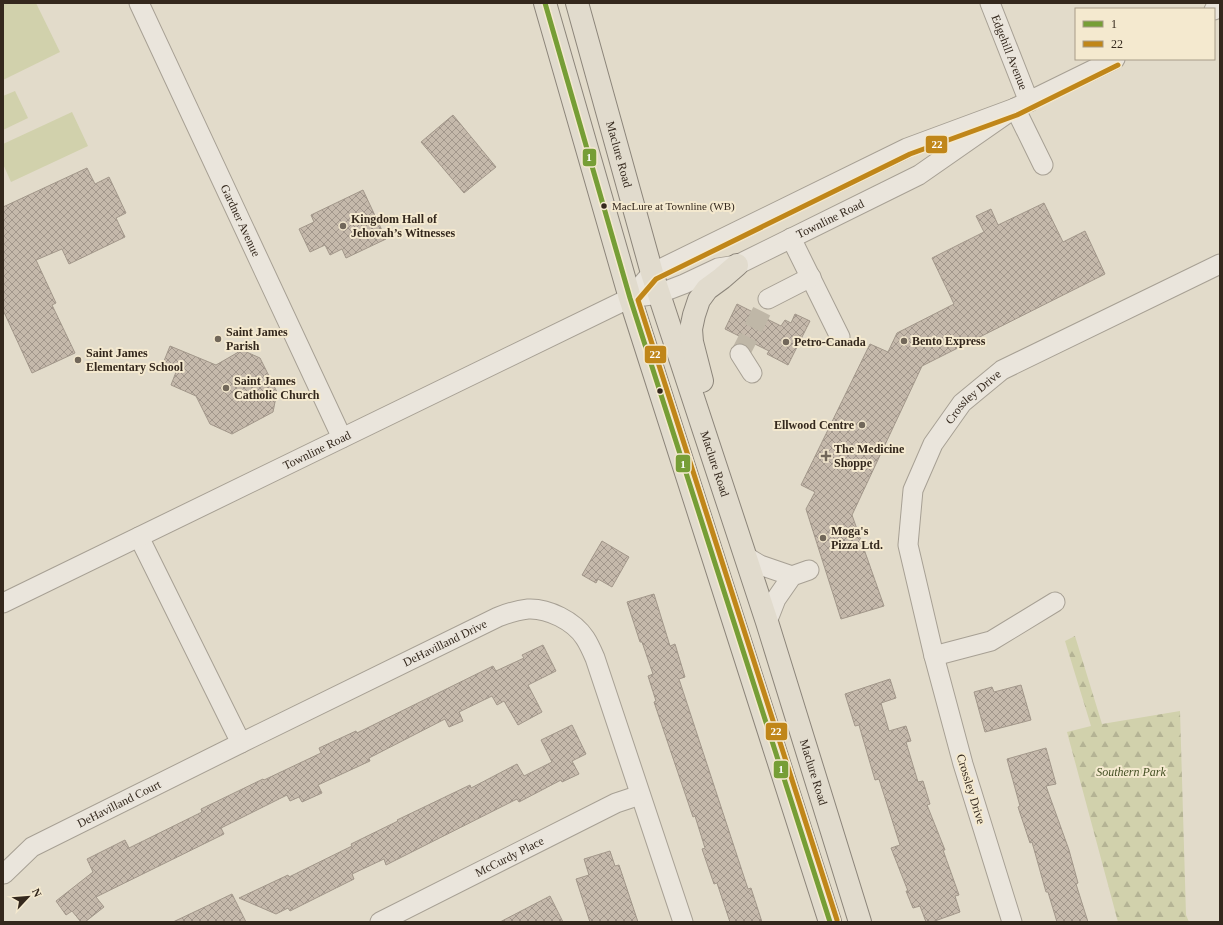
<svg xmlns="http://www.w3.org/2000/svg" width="1223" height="925" font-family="Georgia,serif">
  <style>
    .green { fill: #d1d1ac }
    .forest { fill: url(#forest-firs) }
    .building { fill: url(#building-cross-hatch); stroke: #a2978a }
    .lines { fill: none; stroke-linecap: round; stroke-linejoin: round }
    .minor-tunnel { stroke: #bfb7a7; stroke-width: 19; stroke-dasharray: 19 10; stroke-linecap: butt }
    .minor-casing { stroke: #a7a094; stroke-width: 21 }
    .major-casing { stroke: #8c857a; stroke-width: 24 }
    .minor { stroke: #eae5dc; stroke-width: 19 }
    .major { stroke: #e1dbcd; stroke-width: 22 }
    .bus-1-casing { stroke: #f4e9cf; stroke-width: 8 }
    .bus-2-casing { stroke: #f4e9cf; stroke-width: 8 }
    .bus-1 { stroke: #769e36; stroke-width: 5 }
    .bus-2 { stroke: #c08619; stroke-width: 5 }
    .bus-dot { fill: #34281d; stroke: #f4e9cf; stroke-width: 1.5 }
    .poi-dot { fill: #71675a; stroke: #f4e9cf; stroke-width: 1.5 }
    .labels { text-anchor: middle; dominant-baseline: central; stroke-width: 4; stroke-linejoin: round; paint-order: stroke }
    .bus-label { font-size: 11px; fill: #34281d; stroke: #f4e9cf; text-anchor: start }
    .street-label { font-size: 12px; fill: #34281d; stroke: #f4e9cf }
    .poi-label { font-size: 12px; font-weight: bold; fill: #34281d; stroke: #f4e9cf; text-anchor: start }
    .park-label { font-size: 12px; font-style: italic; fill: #455024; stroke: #f4e9cf }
    .line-badge { stroke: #f4e9cf; stroke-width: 1.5 }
    .badge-label { font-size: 11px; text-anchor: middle; font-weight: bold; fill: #fff }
  </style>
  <defs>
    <pattern id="forest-firs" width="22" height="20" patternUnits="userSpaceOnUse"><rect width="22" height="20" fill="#d1d1ac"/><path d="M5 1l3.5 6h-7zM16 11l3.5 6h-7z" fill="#b4b394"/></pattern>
    <pattern id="building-cross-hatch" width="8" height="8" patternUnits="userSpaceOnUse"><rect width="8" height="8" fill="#c5b9ab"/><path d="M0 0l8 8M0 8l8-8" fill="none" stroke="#a1968b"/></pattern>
  </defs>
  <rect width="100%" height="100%" fill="#e2dbca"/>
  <path class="green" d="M 3,3 L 36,3 L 60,52 L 3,80 Z
    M 15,91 L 28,118 L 3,130 L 3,96 Z
    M 72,112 L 88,146 L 11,182 L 3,164 L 3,144 Z"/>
  <path class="forest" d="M 1075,636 L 1102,724 L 1180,711 L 1186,915 L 1189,922 L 1118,922 L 1067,732 L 1091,726 L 1065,641 Z"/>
  <path class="building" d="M 453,115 L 496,167 L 464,193 L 421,142 Z
    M 87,168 L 95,184 L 109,177 L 126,213 L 116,218 L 125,237 L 69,264 L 62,249 L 36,260 L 56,303 L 52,305 L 75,353 L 32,373 L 3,310 L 3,207 Z
    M 363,190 L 386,239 L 346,258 L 342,249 L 330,255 L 325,245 L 310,252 L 299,229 L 314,222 L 311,215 Z
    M 1044,203 L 1063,242 L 1085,231 L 1105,274 L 922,366 L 852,515 L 884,606 L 841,619 L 806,509 L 815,492 L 801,485 L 870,344 L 888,352 L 897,333 L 954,304 L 932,258 L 984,232 L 976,216 L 991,209 L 998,225 Z
    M 737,304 L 781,326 L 785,320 L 791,323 L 795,314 L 810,321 L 788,365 L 767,354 L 769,351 L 725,329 Z
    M 170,346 L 216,365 L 242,350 L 260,358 L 277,392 L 273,412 L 232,434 L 210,424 L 196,396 L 171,385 L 176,372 L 162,366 Z
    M 602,541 L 629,557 L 612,587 L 598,579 L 596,583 L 582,575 Z
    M 654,594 L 670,646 L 675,644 L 685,677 L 679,679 L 748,889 L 751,888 L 762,922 L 730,922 L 717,883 L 714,884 L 702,849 L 705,848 L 695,816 L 693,817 L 654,702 L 656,701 L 648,676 L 653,674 L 642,642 L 640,642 L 627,602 Z
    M 543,645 L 556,671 L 528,685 L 542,712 L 518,725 L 504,701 L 497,705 L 492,696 L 459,712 L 463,721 L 449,727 L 445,719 L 369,758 L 370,761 L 318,785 L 322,793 L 302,802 L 299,797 L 290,801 L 287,795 L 221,828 L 224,834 L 96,897 L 104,907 L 85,922 L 81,922 L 72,911 L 66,915 L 56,901 L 93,872 L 87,859 L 125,840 L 129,848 L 202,812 L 201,809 L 263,779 L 264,780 L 321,753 L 319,748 L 356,731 L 357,733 L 493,666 L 496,671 L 524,658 L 522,655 Z
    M 890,679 L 896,698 L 881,703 L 889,731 L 906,726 L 911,741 L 906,742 L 918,782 L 923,781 L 930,804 L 927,805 L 945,850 L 943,850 L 959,895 L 955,896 L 960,912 L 932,922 L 926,922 L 920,906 L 913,908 L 906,891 L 908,891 L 891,848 L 900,845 L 879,779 L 875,780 L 859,725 L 855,726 L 845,694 Z
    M 1021,685 L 1031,720 L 985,732 L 974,692 L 992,687 L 994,692 Z
    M 572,725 L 586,754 L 572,761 L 579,774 L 562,782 L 561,780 L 519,802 L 517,799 L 386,865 L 384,859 L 352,874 L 354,879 L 290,911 L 288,908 L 276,914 L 239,898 L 288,875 L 289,877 L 352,846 L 351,844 L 398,821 L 397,820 L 470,785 L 471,788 L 517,764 L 524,776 L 552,762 L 541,740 Z
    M 1046,748 L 1056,784 L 1046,786 L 1069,850 L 1078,883 L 1076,884 L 1088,922 L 1057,922 L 1048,892 L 1046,892 L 1032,842 L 1030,843 L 1018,807 L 1020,806 L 1007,759 Z
    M 610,851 L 615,866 L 619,865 L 638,922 L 590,922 L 576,879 L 589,875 L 584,859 Z
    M 232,894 L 246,922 L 173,922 Z
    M 550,896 L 563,922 L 500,922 Z"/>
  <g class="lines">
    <path class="minor-tunnel" d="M 740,354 L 768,299"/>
    <defs>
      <g id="minor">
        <path id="s1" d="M 139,3 L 342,438"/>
        <path id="s2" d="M 990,3 L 1029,102"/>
        <path d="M 1214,10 L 1220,7"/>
        <path d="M 1015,108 L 1043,165"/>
        <path d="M 791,238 L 840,337"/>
        <path d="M 630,298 L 652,273 L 907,148 L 1015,108 L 1115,59"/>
        <path d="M 768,299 L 811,277"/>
        <path d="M 740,354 L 752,373"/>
        <path id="s3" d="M 139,537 L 241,743 L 498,617 C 508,613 518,610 528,609 C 548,608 574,621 585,638 C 589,644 592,651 595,658 L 683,922"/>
        <path d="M 745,556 L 760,565 L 792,576"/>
        <path id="s4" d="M 3,603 L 630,298 L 658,294 L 684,284 L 718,268 L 737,265 L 919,175 L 1015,108"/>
        <path d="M 767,622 L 776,599 L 792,576 L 809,570"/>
        <path d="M 934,656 L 991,641 L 1055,602"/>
        <path id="s5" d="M 4,874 L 32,847 L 241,743"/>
        <path id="s6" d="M 380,922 L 616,803 L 640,795"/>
        <path id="s7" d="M 1012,922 L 963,764 L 934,656 L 908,545 L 913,490 L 933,444 L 962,403 L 1002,370 L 1220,264"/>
      </g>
      <g id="major">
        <path d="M 545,3 L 630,298 L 830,922"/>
        <path id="s8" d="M 577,3 L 652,273 L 767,622 L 860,922"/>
        <path d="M 702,381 L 692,342 L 691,329 L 694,315 L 699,300 L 707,289 L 722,278 L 737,265"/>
      </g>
    </defs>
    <use href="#minor" class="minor-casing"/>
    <use href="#major" class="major-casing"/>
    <use href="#minor" class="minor"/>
    <use href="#major" class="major"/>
    <defs>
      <path id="bus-1" d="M 545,3 L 630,298 L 830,922"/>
      <path id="bus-2" d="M 837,920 L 638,300 L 656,279 L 910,154 L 1017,115 L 1118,65"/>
    </defs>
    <use href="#bus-1" class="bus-1-casing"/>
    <use href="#bus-2" class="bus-2-casing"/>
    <use href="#bus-1" class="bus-1"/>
    <use href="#bus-2" class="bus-2"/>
  </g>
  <g class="bus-dot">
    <circle cx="604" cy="206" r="3.5"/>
    <circle cx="660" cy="391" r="3.5"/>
  </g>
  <g class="poi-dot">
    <circle cx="343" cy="226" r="4"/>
    <circle cx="218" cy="339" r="4"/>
    <circle cx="904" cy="341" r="4"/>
    <circle cx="786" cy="342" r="4"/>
    <circle cx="78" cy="360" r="4"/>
    <circle cx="226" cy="388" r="4"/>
    <circle cx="862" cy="425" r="4"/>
    <path d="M824 450h4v4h4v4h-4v4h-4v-4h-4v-4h4z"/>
    <circle cx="823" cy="538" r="4"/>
  </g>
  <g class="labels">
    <g class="bus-label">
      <text x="612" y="206">MacLure at Townline (WB)</text>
    </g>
    <g class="street-label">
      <text stroke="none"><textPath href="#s2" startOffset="53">Edgehill Avenue</textPath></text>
      <text stroke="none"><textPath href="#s8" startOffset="157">Maclure Road</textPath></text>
      <text stroke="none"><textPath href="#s4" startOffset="914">Townline Road</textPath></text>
      <text stroke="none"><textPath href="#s1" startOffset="240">Gardner Avenue</textPath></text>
      <text stroke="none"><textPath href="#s7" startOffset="559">Crossley Drive</textPath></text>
      <text stroke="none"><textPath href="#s4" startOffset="349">Townline Road</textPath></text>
      <text stroke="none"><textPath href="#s8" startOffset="481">Maclure Road</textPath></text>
      <text stroke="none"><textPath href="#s3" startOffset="457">DeHavilland Drive</textPath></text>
      <text stroke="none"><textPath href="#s8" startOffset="805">Maclure Road</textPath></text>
      <text transform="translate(971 789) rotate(73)">Crossley Drive</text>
      <text stroke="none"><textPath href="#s5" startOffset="136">DeHavilland Court</textPath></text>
      <text stroke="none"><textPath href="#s6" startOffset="145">McCurdy Place</textPath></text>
    </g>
    <g class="poi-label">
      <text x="351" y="219">Kingdom Hall of<tspan x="351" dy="14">Jehovah’s Witnesses</tspan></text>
      <text x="226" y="332">Saint James<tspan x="226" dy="14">Parish</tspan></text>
      <text x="912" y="341">Bento Express</text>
      <text x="794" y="342">Petro-Canada</text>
      <text x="86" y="353">Saint James<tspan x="86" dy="14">Elementary School</tspan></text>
      <text x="234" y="381">Saint James<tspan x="234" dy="14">Catholic Church</tspan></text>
      <text x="854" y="425" text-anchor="end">Ellwood Centre</text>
      <text x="834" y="449">The Medicine<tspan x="834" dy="14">Shoppe</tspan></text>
      <text x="831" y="531">Moga's<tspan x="831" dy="14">Pizza Ltd.</tspan></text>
    </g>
    <g class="park-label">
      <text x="1131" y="772">Southern Park</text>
    </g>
  </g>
  <g class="line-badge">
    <rect x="925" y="135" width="23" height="19" rx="4" fill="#c08619"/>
    <rect x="582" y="148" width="15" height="19" rx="4" fill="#769e36"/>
    <rect x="644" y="345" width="23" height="19" rx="4" fill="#c08619"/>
    <rect x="675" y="454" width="16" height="19" rx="4" fill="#769e36"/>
    <rect x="765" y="722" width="23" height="19" rx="4" fill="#c08619"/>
    <rect x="773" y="760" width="16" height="19" rx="4" fill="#769e36"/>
  </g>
  <g class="badge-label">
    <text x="937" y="148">22</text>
    <text x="589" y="161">1</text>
    <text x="655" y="358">22</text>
    <text x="683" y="468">1</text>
    <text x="776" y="735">22</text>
    <text x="781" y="773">1</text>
  </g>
  <rect width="1223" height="925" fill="none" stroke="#34281d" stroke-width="8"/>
  <rect x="1075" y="8" width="140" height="52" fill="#f4e9cf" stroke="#a79c88"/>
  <rect x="1083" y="21" width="20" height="6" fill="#769e36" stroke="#a79c88"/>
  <text x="1111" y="28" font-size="12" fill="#34281d">1</text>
  <rect x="1083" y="41" width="20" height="6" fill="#c08619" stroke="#a79c88"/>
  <text x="1111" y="48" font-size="12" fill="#34281d">22</text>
  <g transform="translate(28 897) rotate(64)" stroke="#f4e9cf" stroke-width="3" paint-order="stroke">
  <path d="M0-3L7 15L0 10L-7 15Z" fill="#34281d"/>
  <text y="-6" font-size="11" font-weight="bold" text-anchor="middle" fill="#34281d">N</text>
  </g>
</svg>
